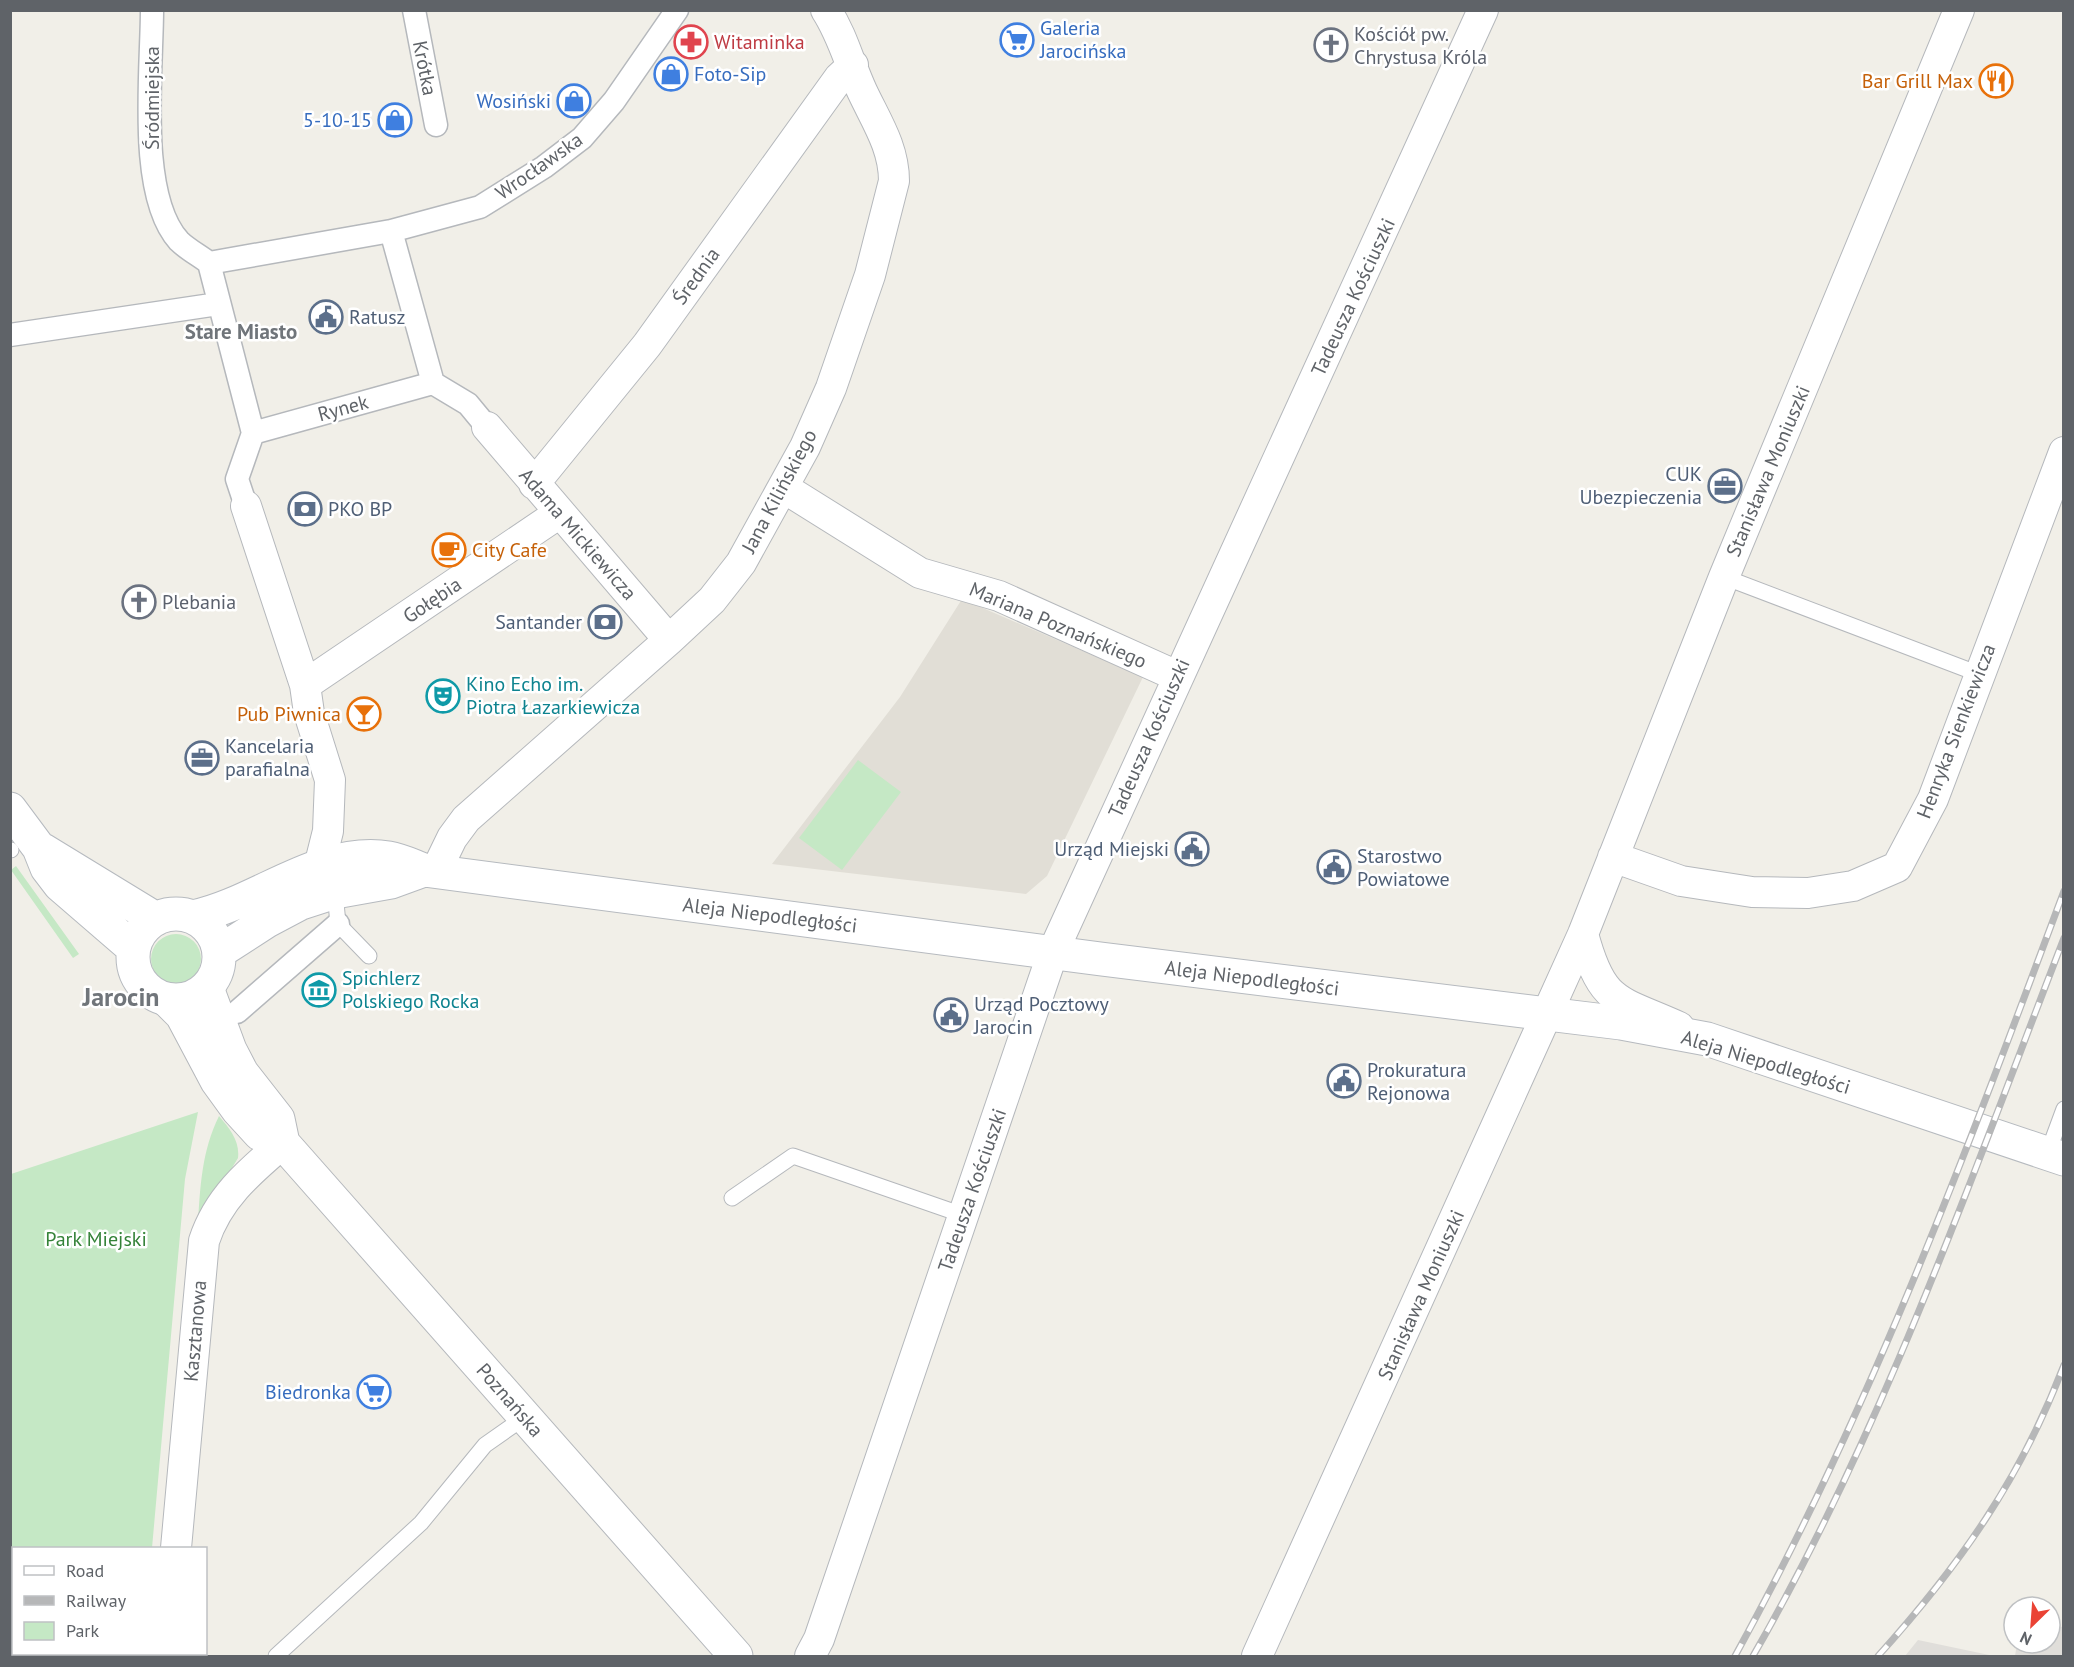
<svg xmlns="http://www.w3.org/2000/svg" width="2074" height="1667" font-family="'PT Sans',sans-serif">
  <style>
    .industrial { fill: #e0deda }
    .education { fill: #e1ded6 }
    .green { fill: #c5e8c5 }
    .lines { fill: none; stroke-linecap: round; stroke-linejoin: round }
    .service-casing { stroke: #b5b8bc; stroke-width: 17 }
    .pedestrian-casing { stroke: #b5b8bc; stroke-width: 25 }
    .minor-casing { stroke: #b5b8bc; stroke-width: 32 }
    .tertiary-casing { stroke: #b5b8bc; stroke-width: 35 }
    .secondary-casing { stroke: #b6babf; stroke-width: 35 }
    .service { stroke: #fff; stroke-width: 15 }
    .pedestrian { stroke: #fff; stroke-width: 22 }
    .minor { stroke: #fff; stroke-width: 30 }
    .tertiary { stroke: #fff; stroke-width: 33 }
    .secondary { stroke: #fff; stroke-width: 33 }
    .rail-casing { stroke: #b6b7b8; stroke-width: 7 }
    .rail { stroke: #fff; stroke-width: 4.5; stroke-dasharray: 14; stroke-linecap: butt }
    .labels { text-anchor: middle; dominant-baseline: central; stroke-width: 5; stroke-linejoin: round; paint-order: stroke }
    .shop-label { font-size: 20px; fill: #366cbe; stroke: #fff; text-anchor: end }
    .worship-label { font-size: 20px; fill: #5b616d; stroke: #fff; text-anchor: start }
    .health-label { font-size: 20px; fill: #be3a42; stroke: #fff; text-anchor: start }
    .street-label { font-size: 20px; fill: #5f6368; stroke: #fff }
    .food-label { font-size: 20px; fill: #c56008; stroke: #fff; text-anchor: end }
    .service-label { font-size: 20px; fill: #4e5e75; stroke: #fff; text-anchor: start }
    .culture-label { font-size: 20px; fill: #0d838f; stroke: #fff; text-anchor: start }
    .park-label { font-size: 20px; fill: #348238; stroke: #fff }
    .neighbourhood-label { font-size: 21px; font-weight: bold; fill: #70757a; stroke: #fff }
    .district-label { font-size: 26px; font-weight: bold; fill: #70757a; stroke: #fff }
  </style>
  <rect width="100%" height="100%" fill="#f1efe8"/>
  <path class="industrial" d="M 2050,1625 L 2063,1627 L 2063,1656 L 2015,1656 L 2017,1643 L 2050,1643 Z
    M 1918,1640 L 1994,1656 L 1905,1656 Z"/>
  <path class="education" d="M 962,599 L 1143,677 L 1047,876 L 1026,894 L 772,864 L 900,697 Z"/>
  <path class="green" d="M 858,760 L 901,792 L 842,870 L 799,838 Z
    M 16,866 L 79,954 L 73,958 L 11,870 Z
    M151 959a25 25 0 1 1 50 0a25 25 0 1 1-50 0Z
    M 198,1112 L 185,1179 L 152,1548 L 14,1548 L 14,1654 L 121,1654 L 118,1656 L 11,1656 L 11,1174 Z
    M 219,1116 C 230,1129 240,1141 238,1158 L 198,1224 C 200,1187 202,1150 219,1116 Z"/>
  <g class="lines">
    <defs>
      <path id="service" d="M 1724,577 L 1979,674
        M 10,850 L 11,850
        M 335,892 L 338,924 L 369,956
        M 2047,1155 L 2064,1109
        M 732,1198 L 793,1156 L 963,1215
        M 181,1654 L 188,1656
        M 276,1656 L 421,1523 L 485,1445 L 525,1417"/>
      <path id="pedestrian" d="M 152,10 C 152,70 137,195 179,241 C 187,249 200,256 209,263
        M 414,10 L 436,125
        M 391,231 L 433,383 L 468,404 L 487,427
        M 10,335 L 218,304
        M 253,433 L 433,383
        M 246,506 L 237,479 L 253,433 L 209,263 L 391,231 L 480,207 L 544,167 L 582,138 L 614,101 L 677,10
        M 237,1012 L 338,924"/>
      <path id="minor" d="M 487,427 L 669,640
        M 534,484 L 647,345 L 839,78 L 853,65
        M 784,488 L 920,573 L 999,596 L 1177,676
        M 246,506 L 305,685 L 309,713 L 330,780 L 328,831 L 319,867
        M 305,685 L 558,514
        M 1613,857 L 1681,881 L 1752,892 L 1808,893 L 1853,886 L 1897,867 L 1933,799 L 2064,452
        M 436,871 L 452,838 L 466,819 L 669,640 L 712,600 L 741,563 L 805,447 L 831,388 L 870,275 L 894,181 C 894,147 876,121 862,91 C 849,63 843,36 826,10
        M 1583,934 C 1602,1005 1617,999 1679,1027
        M 176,1548 L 204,1241 C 218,1198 249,1172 283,1143
        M 143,1656 L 145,1654
        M 810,1656 L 819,1639 L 1053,952 L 1483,10
        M 1257,1656 L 1583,934 L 1724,577 L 1959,10"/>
      <path id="tertiary" d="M 207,988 L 230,1050 L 242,1073 L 278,1119 L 283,1143
        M 167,1000 L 182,1015 L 217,1081 L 238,1110 L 260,1134 L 283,1143 L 736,1656"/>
      <path id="secondary" d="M 10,809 L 39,848 L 47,868 L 60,885 L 133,948
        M 43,850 L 156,919
        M133 957a43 43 0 1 1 86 0a43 43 0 1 1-86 0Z
        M 193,917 C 259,903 318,847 389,858 C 401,860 413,866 424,870 L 1101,959 L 1621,1023 L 1707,1039 L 2064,1159
        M 219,952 L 267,921 L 301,903 L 335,892 L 391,882 L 424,870"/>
    </defs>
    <use href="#service" class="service-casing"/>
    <use href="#pedestrian" class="pedestrian-casing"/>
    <use href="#minor" class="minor-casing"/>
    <use href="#tertiary" class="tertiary-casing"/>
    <use href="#secondary" class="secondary-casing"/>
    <use href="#service" class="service"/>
    <use href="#pedestrian" class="pedestrian"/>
    <use href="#minor" class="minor"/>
    <use href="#tertiary" class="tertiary"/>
    <use href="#secondary" class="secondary"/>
    <defs>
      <path id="rail" d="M 1735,1656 C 1869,1413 1967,1151 2064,891
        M 1753,1656 C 1883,1430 1970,1181 2064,938
        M 1878,1656 C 1960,1565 2020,1480 2064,1365"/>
    </defs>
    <use href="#rail" class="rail-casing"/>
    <use href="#rail" class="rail"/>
  </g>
  <defs>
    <symbol id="supermarket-ring" viewBox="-11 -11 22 22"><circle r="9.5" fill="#fff" stroke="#3f7fe0" stroke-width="1.5"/><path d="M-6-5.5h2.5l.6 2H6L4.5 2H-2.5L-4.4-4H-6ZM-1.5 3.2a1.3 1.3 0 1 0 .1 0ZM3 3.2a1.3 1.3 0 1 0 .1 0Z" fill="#3f7fe0"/></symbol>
    <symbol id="pharmacy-ring" viewBox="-11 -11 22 22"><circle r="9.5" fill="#fff" stroke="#e0444e" stroke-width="1.5"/><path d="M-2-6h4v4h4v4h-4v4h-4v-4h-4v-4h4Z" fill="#e0444e"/></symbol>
    <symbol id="church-ring" viewBox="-11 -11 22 22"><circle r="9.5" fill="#fff" stroke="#6b7280" stroke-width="1.5"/><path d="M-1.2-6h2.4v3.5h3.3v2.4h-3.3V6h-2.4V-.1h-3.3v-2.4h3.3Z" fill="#6b7280"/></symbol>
    <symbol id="shop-ring" viewBox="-11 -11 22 22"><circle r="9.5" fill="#fff" stroke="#3f7fe0" stroke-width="1.5"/><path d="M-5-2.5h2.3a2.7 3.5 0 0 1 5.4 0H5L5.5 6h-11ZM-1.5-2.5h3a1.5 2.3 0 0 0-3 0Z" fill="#3f7fe0"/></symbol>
    <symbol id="restaurant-ring" viewBox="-11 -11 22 22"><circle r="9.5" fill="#fff" stroke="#e8710a" stroke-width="1.5"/><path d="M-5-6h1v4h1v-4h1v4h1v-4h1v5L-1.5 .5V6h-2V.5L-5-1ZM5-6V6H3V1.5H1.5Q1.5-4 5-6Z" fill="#e8710a"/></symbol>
    <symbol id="civic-ring" viewBox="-11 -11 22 22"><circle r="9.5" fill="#fff" stroke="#5c6f8a" stroke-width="1.5"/><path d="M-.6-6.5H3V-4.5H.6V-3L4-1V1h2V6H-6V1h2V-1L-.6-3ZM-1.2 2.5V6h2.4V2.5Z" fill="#5c6f8a"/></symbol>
    <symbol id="office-ring" viewBox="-11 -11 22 22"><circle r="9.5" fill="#fff" stroke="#5c6f8a" stroke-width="1.5"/><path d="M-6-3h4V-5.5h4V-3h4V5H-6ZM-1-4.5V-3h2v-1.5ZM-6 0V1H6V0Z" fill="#5c6f8a"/></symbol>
    <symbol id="bank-ring" viewBox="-11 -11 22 22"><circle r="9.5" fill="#fff" stroke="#5c6f8a" stroke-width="1.5"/><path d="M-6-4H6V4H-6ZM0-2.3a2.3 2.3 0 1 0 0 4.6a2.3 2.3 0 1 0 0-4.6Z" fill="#5c6f8a"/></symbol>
    <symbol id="cafe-ring" viewBox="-11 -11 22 22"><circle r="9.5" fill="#fff" stroke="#e8710a" stroke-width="1.5"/><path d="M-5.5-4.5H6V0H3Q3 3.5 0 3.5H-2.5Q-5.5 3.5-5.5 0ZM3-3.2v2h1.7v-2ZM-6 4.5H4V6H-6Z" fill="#e8710a"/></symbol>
    <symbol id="theatre-ring" viewBox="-11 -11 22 22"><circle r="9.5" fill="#fff" stroke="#0f9aa8" stroke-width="1.5"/><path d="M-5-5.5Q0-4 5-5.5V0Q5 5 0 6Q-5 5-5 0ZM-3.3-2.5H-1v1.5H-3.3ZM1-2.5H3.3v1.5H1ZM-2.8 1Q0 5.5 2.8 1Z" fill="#0f9aa8"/></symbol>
    <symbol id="bar-ring" viewBox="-11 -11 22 22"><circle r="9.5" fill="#fff" stroke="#e8710a" stroke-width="1.5"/><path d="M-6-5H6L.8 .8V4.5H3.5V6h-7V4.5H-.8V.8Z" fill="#e8710a"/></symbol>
    <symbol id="museum-ring" viewBox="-11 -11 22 22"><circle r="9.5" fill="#fff" stroke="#0f9aa8" stroke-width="1.5"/><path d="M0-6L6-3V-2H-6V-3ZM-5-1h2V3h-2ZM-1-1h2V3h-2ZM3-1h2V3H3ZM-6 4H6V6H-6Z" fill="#0f9aa8"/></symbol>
  </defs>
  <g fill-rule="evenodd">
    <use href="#supermarket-ring" x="998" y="21" width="38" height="38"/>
    <use href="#pharmacy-ring" x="672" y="23" width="38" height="38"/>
    <use href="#church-ring" x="1312" y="26" width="38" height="38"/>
    <use href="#shop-ring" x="652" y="55" width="38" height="38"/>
    <use href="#restaurant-ring" x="1977" y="62" width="38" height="38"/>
    <use href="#shop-ring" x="555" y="82" width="38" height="38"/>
    <use href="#shop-ring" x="376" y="101" width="38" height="38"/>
    <use href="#civic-ring" x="307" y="298" width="38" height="38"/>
    <use href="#office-ring" x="1706" y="467" width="38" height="38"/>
    <use href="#bank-ring" x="286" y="490" width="38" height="38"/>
    <use href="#cafe-ring" x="430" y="531" width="38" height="38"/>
    <use href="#church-ring" x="120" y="583" width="38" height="38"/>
    <use href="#bank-ring" x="586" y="603" width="38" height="38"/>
    <use href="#theatre-ring" x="424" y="677" width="38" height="38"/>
    <use href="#bar-ring" x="345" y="695" width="38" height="38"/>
    <use href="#office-ring" x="183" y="739" width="38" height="38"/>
    <use href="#civic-ring" x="1173" y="830" width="38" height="38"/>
    <use href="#civic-ring" x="1315" y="848" width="38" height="38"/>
    <use href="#museum-ring" x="300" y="971" width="38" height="38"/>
    <use href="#civic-ring" x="932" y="996" width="38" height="38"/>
    <use href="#civic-ring" x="1325" y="1062" width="38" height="38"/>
    <use href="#supermarket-ring" x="355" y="1373" width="38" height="38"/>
  </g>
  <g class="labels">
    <g class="shop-label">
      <text x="1040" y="28" text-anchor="start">Galeria<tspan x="1040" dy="23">Jarocińska</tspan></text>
      <text x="694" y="74" text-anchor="start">Foto-Sip</text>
      <text x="551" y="101">Wosiński</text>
      <text x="372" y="120">5-10-15</text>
      <text x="351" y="1392">Biedronka</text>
    </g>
    <g class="worship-label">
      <text x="1354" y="34">Kościół pw.<tspan x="1354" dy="23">Chrystusa Króla</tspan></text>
      <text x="162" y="602">Plebania</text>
    </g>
    <g class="health-label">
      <text x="714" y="42">Witaminka</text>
    </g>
    <g class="street-label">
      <text transform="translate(425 68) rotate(79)">Krótka</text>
      <text transform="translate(152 98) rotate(-90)">Śródmiejska</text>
      <text transform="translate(539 166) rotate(-35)">Wrocławska</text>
      <text transform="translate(696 276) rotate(-54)">Średnia</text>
      <text transform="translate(1353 297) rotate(-65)">Tadeusza Kościuszki</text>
      <text transform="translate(343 408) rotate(-15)">Rynek</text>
      <text transform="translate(1768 471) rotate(-67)">Stanisława Moniuszki</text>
      <text transform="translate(779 491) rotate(-62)">Jana Kilińskiego</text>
      <text transform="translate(578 534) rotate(49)">Adama Mickiewicza</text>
      <text transform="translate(432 600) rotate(-34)">Gołębia</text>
      <text transform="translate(1058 625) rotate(23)">Mariana Poznańskiego</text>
      <text transform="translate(1956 731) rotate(-69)">Henryka Sienkiewicza</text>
      <text transform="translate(1149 738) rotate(-66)">Tadeusza Kościuszki</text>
      <text transform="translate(770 915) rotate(7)">Aleja Niepodległości</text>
      <text transform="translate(1252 978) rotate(7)">Aleja Niepodległości</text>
      <text transform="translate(1766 1062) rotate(17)">Aleja Niepodległości</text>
      <text transform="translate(972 1190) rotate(-71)">Tadeusza Kościuszki</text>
      <text transform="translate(1421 1295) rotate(-66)">Stanisława Moniuszki</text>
      <text transform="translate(195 1331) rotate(-85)">Kasztanowa</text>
      <text transform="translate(510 1400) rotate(49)">Poznańska</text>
    </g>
    <g class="food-label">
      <text x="1973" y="81">Bar Grill Max</text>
      <text x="472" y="550" text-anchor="start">City Cafe</text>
      <text x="341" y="714">Pub Piwnica</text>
    </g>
    <g class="service-label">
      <text x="349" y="317">Ratusz</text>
      <text x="1702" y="474" text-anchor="end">CUK<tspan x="1702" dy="23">Ubezpieczenia</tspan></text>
      <text x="328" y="509">PKO BP</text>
      <text x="582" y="622" text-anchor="end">Santander</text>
      <text x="225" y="746">Kancelaria<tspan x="225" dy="23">parafialna</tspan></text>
      <text x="1169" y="849" text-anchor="end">Urząd Miejski</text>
      <text x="1357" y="856">Starostwo<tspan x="1357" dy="23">Powiatowe</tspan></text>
      <text x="974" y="1004">Urząd Pocztowy<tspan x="974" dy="23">Jarocin</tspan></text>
      <text x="1367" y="1070">Prokuratura<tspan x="1367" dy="23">Rejonowa</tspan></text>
    </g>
    <g class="culture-label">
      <text x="466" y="684">Kino Echo im.<tspan x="466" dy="23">Piotra Łazarkiewicza</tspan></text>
      <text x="342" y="978">Spichlerz<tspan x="342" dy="23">Polskiego Rocka</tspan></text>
    </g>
    <g class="park-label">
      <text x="96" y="1239">Park Miejski</text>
    </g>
    <g class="neighbourhood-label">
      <text x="241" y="331">Stare Miasto</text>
    </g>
    <g class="district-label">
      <text x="121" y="996">Jarocin</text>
    </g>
  </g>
  <rect width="2074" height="1667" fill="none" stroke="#5f6368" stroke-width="24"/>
  <rect x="12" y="1547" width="195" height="108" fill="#ffffff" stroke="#bfc1c3" stroke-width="1.5"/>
  <rect x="24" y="1566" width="30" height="9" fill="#ffffff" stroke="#bfc1c3" stroke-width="1.5"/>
  <text x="66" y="1577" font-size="18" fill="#5f6368">Road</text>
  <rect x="24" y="1596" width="30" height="9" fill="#b6b7b8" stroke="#bfc1c3" stroke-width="1.5"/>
  <text x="66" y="1607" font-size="18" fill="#5f6368">Railway</text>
  <rect x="24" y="1622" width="30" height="18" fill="#c5e8c5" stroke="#bfc1c3" stroke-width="1.5"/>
  <text x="66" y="1637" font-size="18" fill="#5f6368">Park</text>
  <g transform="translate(2032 1625) rotate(205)"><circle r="28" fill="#ffffff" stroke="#bfc1c3" stroke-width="1.5"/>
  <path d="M0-4.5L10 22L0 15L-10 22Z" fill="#ea4335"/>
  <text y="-9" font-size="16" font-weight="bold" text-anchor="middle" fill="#5f6368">N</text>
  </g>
</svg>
